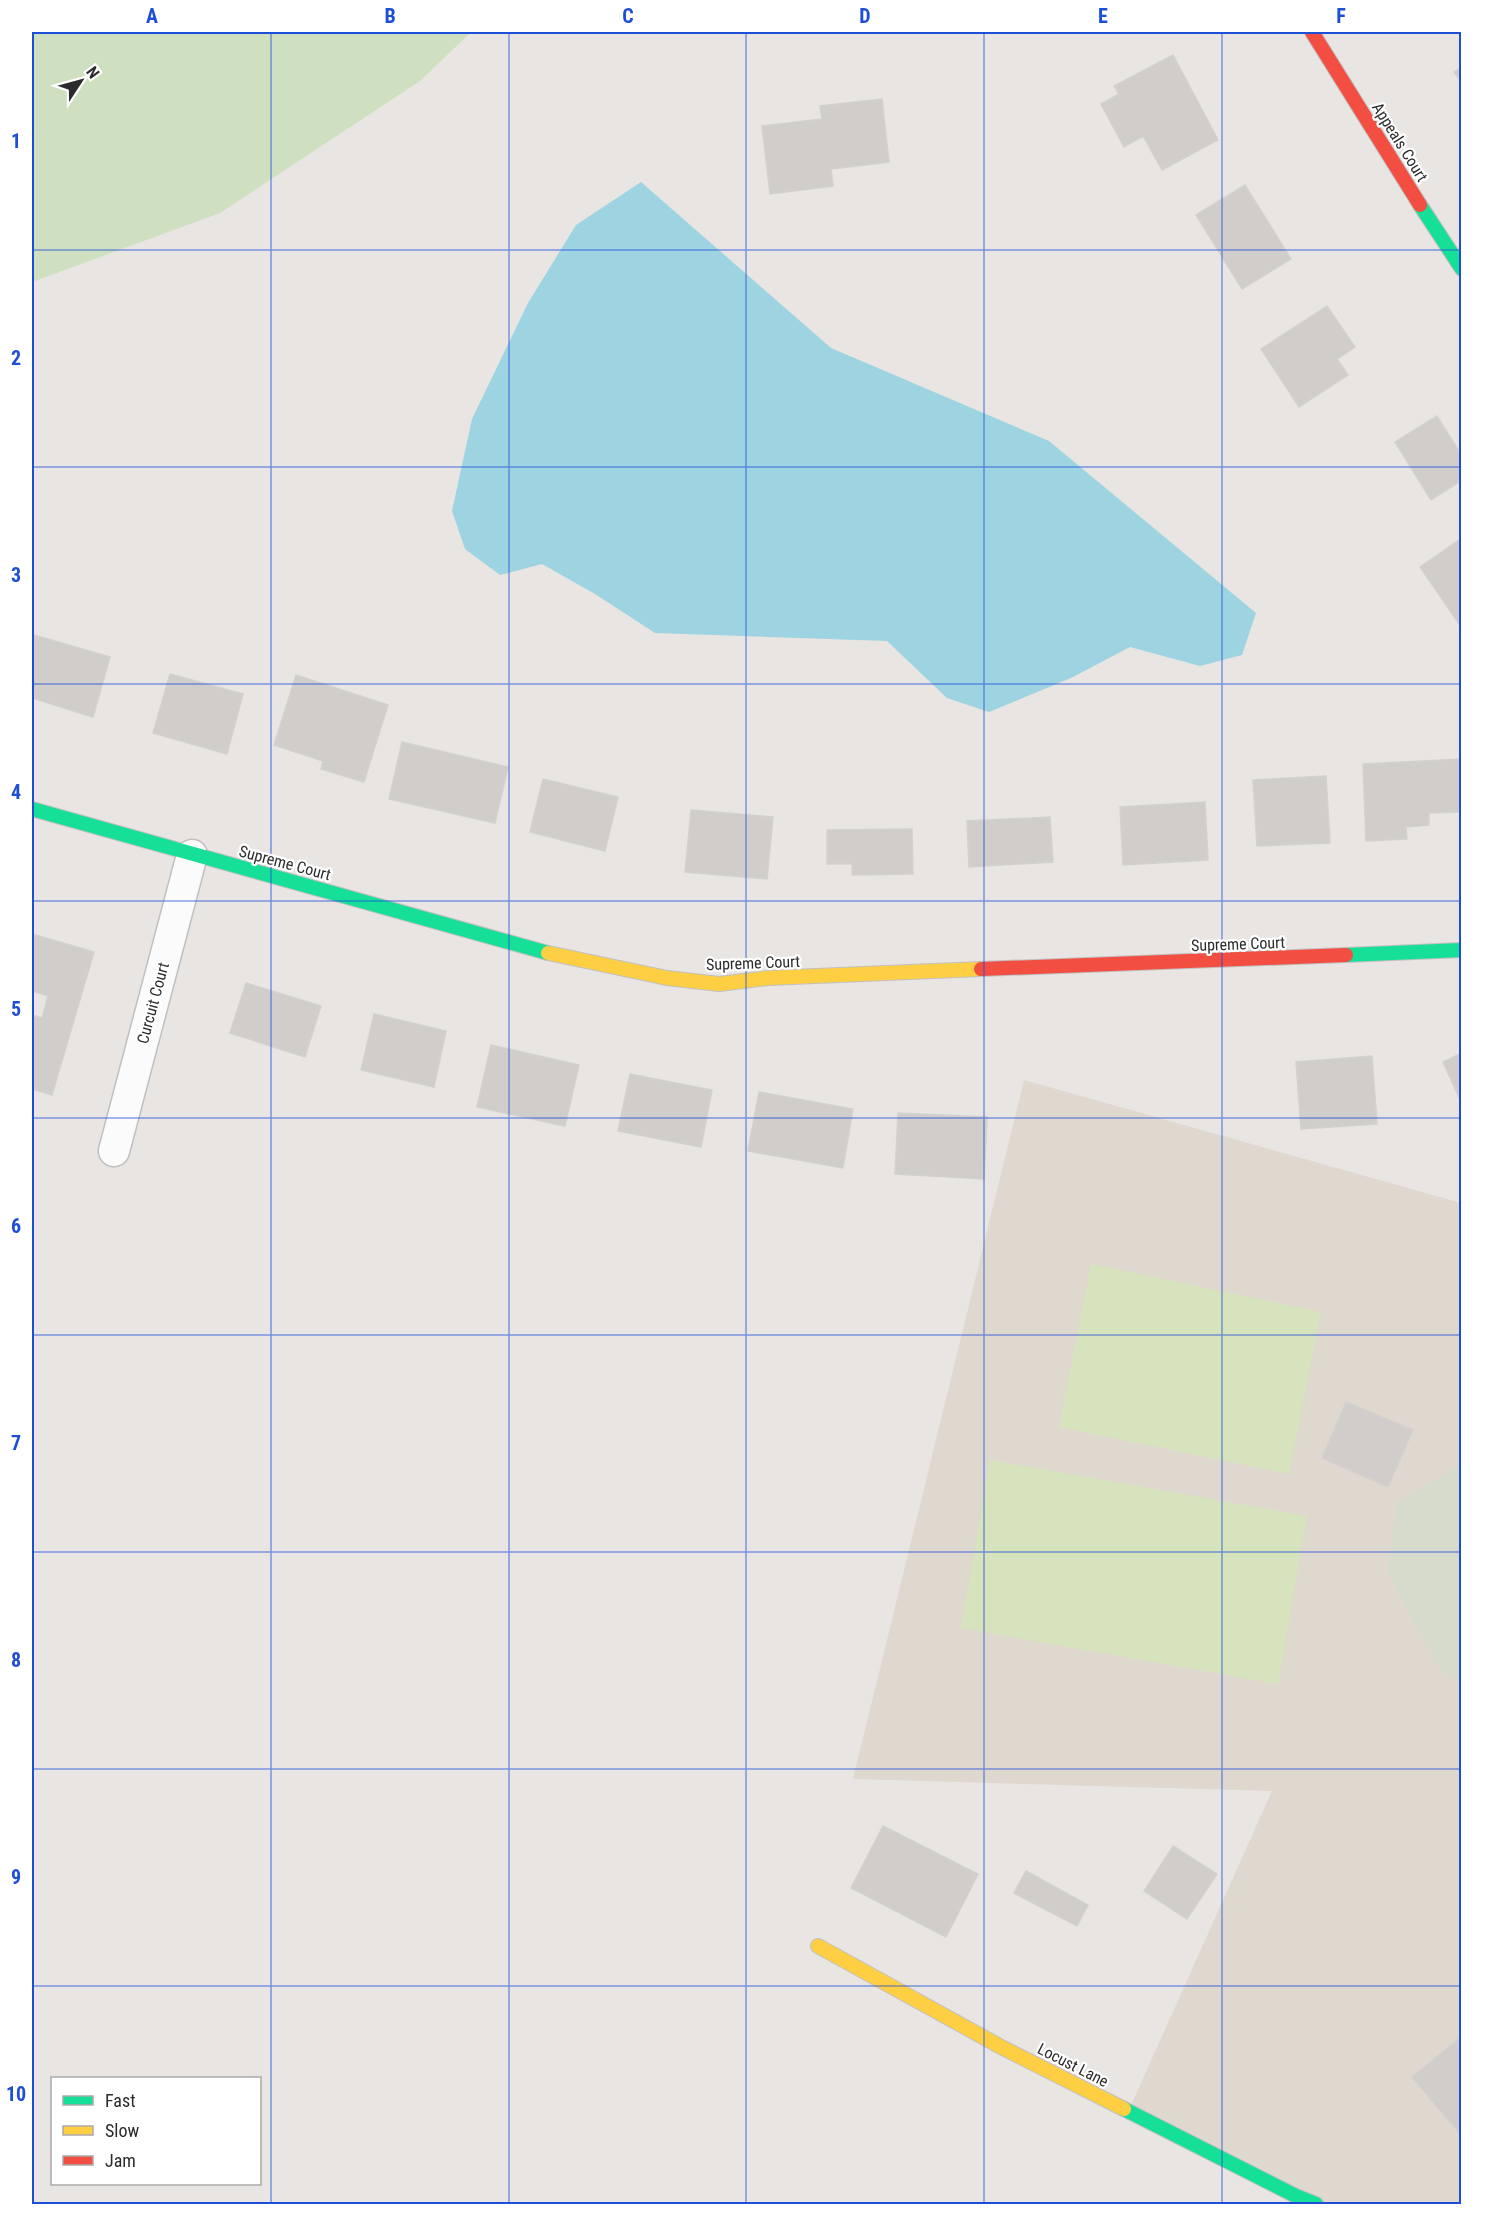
<svg xmlns="http://www.w3.org/2000/svg" width="1493" height="2236" font-family="'Roboto Condensed',sans-serif">
  <style>
    .education { fill: #dfd8cf }
    .green { fill: #cee0bf }
    .cemetery { fill: #d6dbcb }
    .pitch { fill: #d7e3bd }
    .water { fill: #9ed4e1 }
    .building { fill: #d0cdcb; stroke: #d3d1ce; stroke-width: 1.5 }
    .lines { fill: none; stroke-linecap: round; stroke-linejoin: round }
    .street-casing { stroke: #c1c0c0; stroke-width: 33 }
    .fast-casing { stroke: #c1c0c0; stroke-width: 16 }
    .slow-casing { stroke: #c1c0c0; stroke-width: 16 }
    .jam-casing { stroke: #c1c0c0; stroke-width: 16 }
    .street { stroke: #fcfbfb; stroke-width: 30 }
    .fast { stroke: #16e098; stroke-width: 14 }
    .slow { stroke: #ffcf43; stroke-width: 14 }
    .jam { stroke: #f24e42; stroke-width: 14 }
    .grid { fill: none; stroke: #1d4ed8; stroke-width: 1.5; stroke-opacity: 0.55 }
    .labels { text-anchor: middle; dominant-baseline: central; stroke-width: 4.5; stroke-linejoin: round; paint-order: stroke }
    .street-label { font-size: 16px; fill: #2b2b2b; stroke: #fff }
    .neatline { fill: none; stroke: #1d4ed8; stroke-width: 2 }
    .grid-label { font-size: 20px; text-anchor: middle; font-weight: bold; fill: #1d4ed8 }
  </style>
  <rect width="100%" height="100%" fill="#e8e5e2"/>
  <path class="education" d="M 1024,1080 L 1461,1203 L 1461,2204 L 1316,2204 L 1128,2112 L 1272,1791 L 853,1779 Z"/>
  <path class="green" d="M 32,32 L 471,32 L 420,81 L 220,213 L 32,282 Z"/>
  <path class="cemetery" d="M 1461,1464 L 1461,1684 L 1439,1669 L 1388,1573 L 1397,1503 Z"/>
  <path class="pitch" d="M 1091,1264 L 1321,1312 L 1289,1474 L 1059,1427 Z
    M 990,1460 L 1307,1516 L 1278,1684 L 961,1628 Z"/>
  <path class="water" d="M 641,182 L 831,348 L 1049,441 L 1256,613 L 1242,655 L 1200,666 L 1130,647 L 1071,678 L 989,712 L 947,698 L 887,641 L 655,633 L 595,594 L 542,564 L 500,575 L 465,549 L 452,511 L 472,419 L 528,303 L 576,225 Z"/>
  <path class="building" d="M 1173,55 L 1218,140 L 1162,170 L 1143,136 L 1124,147 L 1101,104 L 1119,94 L 1114,86 Z
    M 1462,67 L 1462,83 L 1454,72 Z
    M 882,99 L 889,162 L 831,169 L 833,186 L 770,194 L 762,126 L 822,119 L 820,106 Z
    M 1245,185 L 1291,259 L 1242,289 L 1196,215 Z
    M 1327,306 L 1355,347 L 1337,359 L 1348,375 L 1299,407 L 1261,349 Z
    M 1437,416 L 1462,456 L 1462,480 L 1431,500 L 1395,442 Z
    M 1462,538 L 1462,628 L 1420,567 Z
    M 34,635 L 110,657 L 93,717 L 32,698 L 32,642 Z
    M 170,674 L 243,694 L 227,754 L 153,733 Z
    M 296,675 L 388,705 L 364,782 L 321,769 L 323,761 L 274,745 Z
    M 402,742 L 508,767 L 495,823 L 389,799 Z
    M 1462,759 L 1462,812 L 1429,813 L 1429,825 L 1406,827 L 1407,839 L 1366,841 L 1363,764 Z
    M 1326,776 L 1330,843 L 1257,846 L 1253,780 Z
    M 543,779 L 618,797 L 605,851 L 530,832 Z
    M 1205,802 L 1208,860 L 1123,865 L 1120,807 Z
    M 691,810 L 773,817 L 767,879 L 685,872 Z
    M 1050,817 L 1053,862 L 969,867 L 967,821 Z
    M 912,829 L 913,874 L 852,875 L 852,864 L 827,864 L 827,830 Z
    M 32,934 L 94,952 L 52,1095 L 32,1089 L 32,1015 L 42,1018 L 48,996 L 32,991 Z
    M 246,983 L 321,1006 L 305,1057 L 230,1033 Z
    M 374,1014 L 446,1031 L 434,1087 L 361,1070 Z
    M 491,1045 L 579,1065 L 565,1126 L 477,1107 Z
    M 1462,1053 L 1462,1104 L 1443,1062 Z
    M 1372,1056 L 1377,1124 L 1301,1129 L 1296,1062 Z
    M 630,1074 L 712,1090 L 701,1147 L 618,1131 Z
    M 759,1092 L 853,1109 L 843,1168 L 748,1151 Z
    M 898,1113 L 987,1117 L 984,1179 L 895,1174 Z
    M 1346,1402 L 1413,1430 L 1388,1487 L 1322,1458 Z
    M 883,1826 L 978,1874 L 946,1937 L 851,1888 Z
    M 1173,1846 L 1217,1874 L 1187,1919 L 1144,1891 Z
    M 1026,1871 L 1088,1905 L 1077,1926 L 1014,1893 Z
    M 1462,2036 L 1462,2136 L 1412,2077 Z"/>
  <g class="lines">
    <defs>
      <path id="street" d="M 114,1151 L 192,855"/>
      <path id="fast" d="M 1420,205 L 1462,269
        M 32,809 L 548,953
        M 1346,955 L 1462,950
        M 1124,2109 L 1296,2196 L 1316,2204"/>
      <path id="slow" d="M 548,953 L 667,978 L 719,984 L 768,978 L 981,969
        M 818,1946 L 1003,2048 L 1124,2109"/>
      <path id="jam" d="M 1312,32 L 1420,205
        M 981,969 L 1346,955"/>
    </defs>
    <use href="#street" class="street-casing"/>
    <use href="#fast" class="fast-casing"/>
    <use href="#slow" class="slow-casing"/>
    <use href="#jam" class="jam-casing"/>
    <use href="#street" class="street"/>
    <use href="#fast" class="fast"/>
    <use href="#slow" class="slow"/>
    <use href="#jam" class="jam"/>
  </g>
  <path class="grid" d="M 271,32 L 271,2204M 509,32 L 509,2204M 746,32 L 746,2204M 984,32 L 984,2204M 1222,32 L 1222,2204M 32,250 L 1462,250M 32,467 L 1462,467M 32,684 L 1462,684M 32,901 L 1462,901M 32,1118 L 1462,1118M 32,1335 L 1462,1335M 32,1552 L 1462,1552M 32,1769 L 1462,1769M 32,1986 L 1462,1986"/>
  <g class="labels">
    <g class="street-label">
      <text transform="translate(1400 142) rotate(58)">Appeals Court</text>
      <text transform="translate(285 863) rotate(15)">Supreme Court</text>
      <text transform="translate(1238 944) rotate(-2)">Supreme Court</text>
      <text transform="translate(753 963) rotate(-2)">Supreme Court</text>
      <text transform="translate(153 1003) rotate(-75)">Curcuit Court</text>
      <text transform="translate(1073 2065) rotate(27)">Locust Lane</text>
    </g>
  </g>
  <rect width="1493" height="2236" fill="none" stroke="#ffffff" stroke-width="66"/>
  <rect x="51" y="2077" width="210" height="108" fill="#ffffff" stroke="#aaaaaa" stroke-width="1.5"/>
  <rect x="63" y="2096" width="30" height="9" fill="#16e098" stroke="#aaaaaa" stroke-width="1.5"/>
  <text x="105" y="2107" font-size="18" fill="#2b2b2b">Fast</text>
  <rect x="63" y="2126" width="30" height="9" fill="#ffcf43" stroke="#aaaaaa" stroke-width="1.5"/>
  <text x="105" y="2137" font-size="18" fill="#2b2b2b">Slow</text>
  <rect x="63" y="2156" width="30" height="9" fill="#f24e42" stroke="#aaaaaa" stroke-width="1.5"/>
  <text x="105" y="2167" font-size="18" fill="#2b2b2b">Jam</text>
  <g transform="translate(81 81) rotate(54)" stroke="#ffffff" stroke-width="4.5" paint-order="stroke">
  <path d="M0-4.5L10 22L0 15L-10 22Z" fill="#2b2b2b"/>
  <text y="-9" font-size="16" font-weight="bold" text-anchor="middle" fill="#2b2b2b">N</text>
  </g>
  <rect x="33" y="33" width="1427" height="2170" class="neatline"/>
  <g class="grid-label">
    <text x="152" y="23">A</text>
    <text x="390" y="23">B</text>
    <text x="628" y="23">C</text>
    <text x="865" y="23">D</text>
    <text x="1103" y="23">E</text>
    <text x="1341" y="23">F</text>
    <text x="16" y="148">1</text>
    <text x="16" y="365">2</text>
    <text x="16" y="582">3</text>
    <text x="16" y="799">4</text>
    <text x="16" y="1016">5</text>
    <text x="16" y="1233">6</text>
    <text x="16" y="1450">7</text>
    <text x="16" y="1667">8</text>
    <text x="16" y="1884">9</text>
    <text x="16" y="2101">10</text>
  </g>
</svg>
